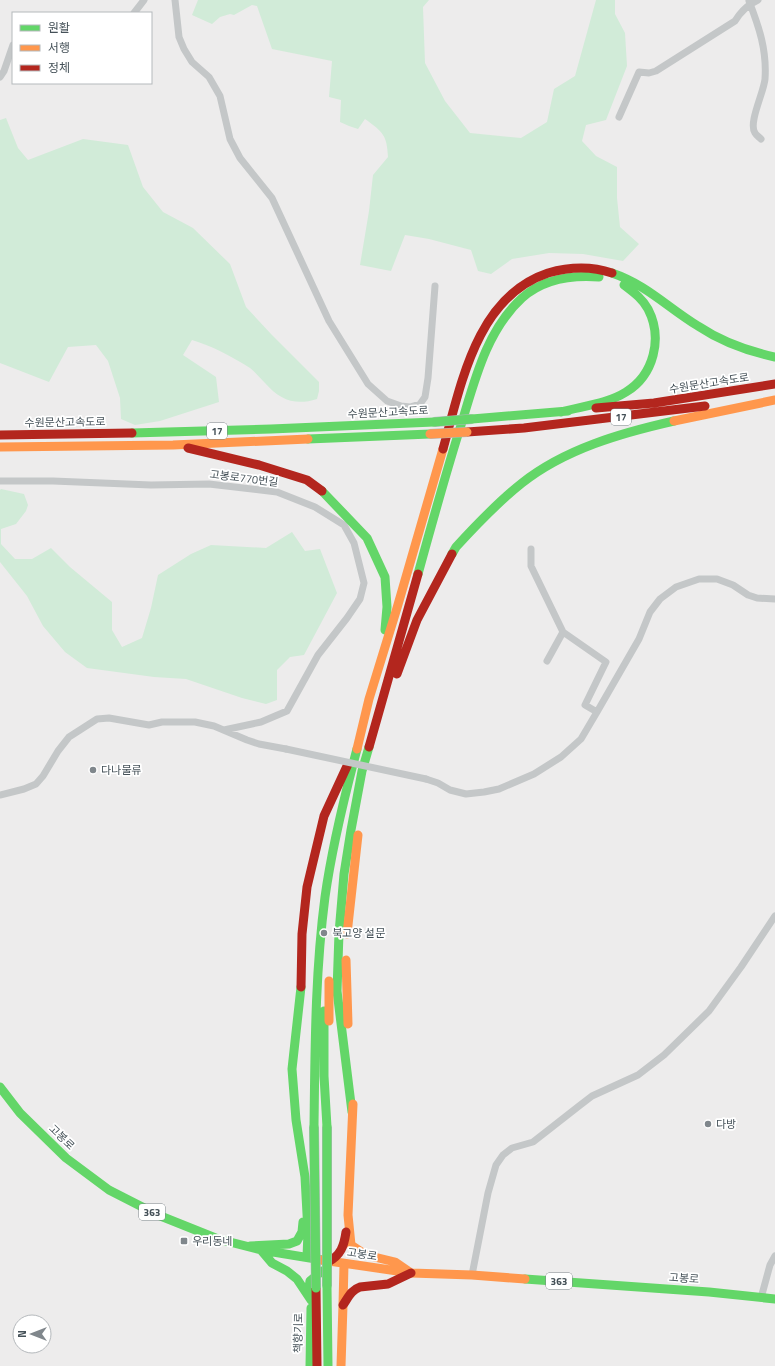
<svg xmlns="http://www.w3.org/2000/svg" width="775" height="1366" font-family="'Titillium Web','Noto Sans KR',sans-serif">
  <style>
    .green { fill: #d1ebd8 }
    .lines { fill: none; stroke-linecap: round; stroke-linejoin: round }
    .street { stroke: #c4c7c8; stroke-width: 7 }
    .fast { stroke: #63d668; stroke-width: 9 }
    .slow { stroke: #ff974d; stroke-width: 9 }
    .jam { stroke: #b3261e; stroke-width: 9 }
    .fast-bridge-casing { stroke: #b2b7bb; stroke-width: 10; stroke-linecap: butt }
    .slow-bridge-casing { stroke: #b2b7bb; stroke-width: 10; stroke-linecap: butt }
    .street-bridge { stroke: #c4c7c8; stroke-width: 7 }
    .fast-bridge { stroke: #63d668; stroke-width: 9 }
    .slow-bridge { stroke: #ff974d; stroke-width: 9 }
    .poi-dot { fill: #80878c; stroke: #fff; stroke-width: 1.5 }
    .labels { text-anchor: middle; dominant-baseline: central; stroke-width: 3.5; stroke-linejoin: round; paint-order: stroke }
    .shield { fill: #fff; stroke: #7d858a; stroke-width: 1 }
    .shield-label { font-size: 10px; font-weight: bold; fill: #455158 }
    .street-label { font-size: 11px; fill: #455158; stroke: #fff }
    .poi-label { font-size: 11px; fill: #455158; stroke: #fff; text-anchor: start }
  </style>
  <rect width="100%" height="100%" fill="#edecec"/>
  <path class="green" d="M 198,0 L 429,0 L 423,7 L 425,63 L 445,101 L 470,133 L 521,138 L 547,122 L 554,89 L 575,76 L 596,0 L 615,0 L 615,14 L 625,33 L 627,66 L 606,120 L 586,125 L 582,141 L 596,156 L 617,167 L 617,198 L 620,227 L 639,244 L 623,261 L 583,254 L 549,253 L 512,259 L 491,274 L 478,271 L 471,250 L 429,239 L 405,235 L 391,271 L 360,265 L 369,211 L 373,175 L 388,157 C 387,135 383,132 365,119 L 358,129 L 349,126 L 340,122 L 341,100 L 329,97 L 332,61 L 272,49 L 257,6 L 252,5 L 234,15 L 230,14 L 220,17 L 212,24 L 192,15 Z
    M 6,118 L 18,148 L 28,160 L 83,139 L 128,145 L 143,187 L 163,212 L 193,228 L 230,264 L 246,307 L 271,334 L 319,382 L 319,391 L 317,399 C 295,406 280,400 265,383 C 260,378 255,372 250,368 C 231,356 212,346 192,340 L 183,355 L 216,377 L 219,402 L 160,421 L 135,425 L 121,419 L 120,398 L 108,361 L 96,345 L 68,347 L 49,382 L 0,363 L 0,120 Z
    M 1,489 L 24,494 L 28,505 L 26,511 L 16,524 L 1,529 L 1,544 L 15,559 L 32,559 L 51,548 L 70,567 L 112,602 L 112,630 L 122,647 L 142,638 L 151,608 L 158,575 L 191,554 L 211,545 L 266,548 L 292,532 L 305,551 L 320,549 L 337,593 L 304,655 L 290,657 L 277,670 L 277,700 L 266,704 L 242,698 L 186,679 L 154,677 L 87,668 L 65,652 L 43,626 L 27,596 L 0,562 L 0,490 Z"/>
  <g class="lines">
    <path class="street" d="M 175,0 L 179,37 L 184,49 L 192,62 L 209,77 L 220,96 L 230,139 L 240,158 L 272,198 L 329,321 L 368,384 L 387,401 L 401,406 L 410,407 L 420,404 L 425,397 L 428,378 L 435,286
      M 749,1 C 759,27 767,50 765,79 C 764,92 748,123 755,133 C 756,135 759,137 761,139
      M 134,13 L 144,0
      M 0,77 L 4,71 L 13,45
      M 619,117 L 639,72 L 649,73 L 656,71 L 735,21 C 741,11 747,5 758,0
      M 0,481 L 53,481 L 151,485 L 209,484 L 277,492 L 315,507 L 344,525 L 354,543 L 364,583 L 360,599 L 347,618 L 318,655 L 287,711 L 261,722 L 224,730
      M 531,549 L 531,566 L 563,632 L 606,662 L 585,705 L 597,712
      M 547,661 L 563,632
      M 426,779 L 438,783 L 450,790 L 466,794 L 484,792 L 499,789 L 534,774 L 561,757 L 581,739 L 597,712 L 639,639 L 650,612 L 660,599 L 676,587 L 699,579 L 717,579 L 733,585 L 748,595 L 757,598 L 775,599
      M 0,795 L 24,789 L 36,784 L 43,776 L 58,751 L 69,737 L 97,719 L 109,718 L 149,725 L 162,722 L 195,722 L 214,726 L 247,740 L 259,744 L 286,749
      M 472,1275 L 488,1193 L 496,1165 L 503,1155 L 512,1148 L 533,1142 L 579,1106 L 592,1096 L 638,1075 L 664,1055 L 709,1011 L 741,967 L 775,916
      M 761,1298 L 770,1265 L 775,1256"/>
    <path class="fast" d="M 612,273 C 647,285 667,307 698,326 C 722,342 747,351 775,357
      M 561,412 C 582,406 607,404 626,392 C 654,375 663,338 648,309 C 642,298 633,292 624,285
      M 472,419 L 568,411
      M 132,433 L 271,429 L 434,422
      M 308,439 L 430,434
      M 322,491 L 367,538 L 385,577 L 387,607 L 385,630
      M 452,554 L 456,547 C 477,524 498,502 522,483 C 565,449 621,433 674,421
      M 418,574 C 432,523 446,472 462,422 C 475,379 487,330 522,298 C 543,279 572,275 599,277
      M 301,987 L 292,1069 L 296,1120 L 305,1177 L 308,1232 L 307,1257
      M 324,1011 L 324,1076 L 327,1127
      M 0,1087 L 20,1113 L 66,1158 L 109,1190 L 158,1215 L 218,1239 L 261,1250 L 322,1260
      M 352,1112 L 337,991 L 339,933 L 344,874 L 351,830 L 362,771 L 369,747
      M 314,1127 C 315,1050 315,973 325,897 C 332,847 344,798 357,749
      M 250,1246 L 289,1244 L 297,1241 L 302,1232 L 303,1222
      M 261,1250 L 272,1263 L 287,1271 L 297,1279 L 311,1300
      M 525,1279 L 709,1292 L 775,1299
      M 327,1286 L 328,1366
      M 311,1300 L 309,1288 L 310,1281 L 322,1271
      M 310,1366 L 311,1308"/>
    <path class="slow" d="M 674,421 L 775,400
      M 0,447 L 173,445 L 308,439
      M 357,749 L 369,699 L 397,608 L 443,449
      M 347,934 L 358,835
      M 346,960 L 348,1024
      M 329,981 L 329,1021
      M 353,1104 L 348,1215 L 351,1245 L 366,1255 L 395,1262 L 411,1273
      M 322,1260 L 411,1273 L 472,1275 L 525,1279
      M 343,1305 L 344,1264
      M 341,1366 L 343,1305"/>
    <path class="jam" d="M 596,408 L 654,403 L 775,384
      M 467,432 L 524,428 L 705,406
      M 0,435 L 132,433
      M 188,448 L 259,465 L 307,480 L 322,491
      M 443,449 C 461,385 476,297 548,273 C 569,267 591,266 612,273
      M 397,674 L 417,620 L 452,554
      M 369,747 L 418,574
      M 301,987 L 302,934 L 307,887 L 324,816 L 348,764
      M 328,1262 C 341,1255 344,1246 346,1232
      M 316,1288 L 317,1366
      M 343,1305 C 348,1298 351,1290 360,1287 L 388,1284 L 411,1273"/>
    <defs>
      <path id="fast-bridge" d="M 434,422 L 472,419
        M 314,1127 L 316,1288
        M 327,1127 L 327,1286"/>
      <path id="slow-bridge" d="M 430,434 L 467,432"/>
    </defs>
    <use href="#fast-bridge" class="fast-bridge-casing"/>
    <use href="#slow-bridge" class="slow-bridge-casing"/>
    <path class="street-bridge" d="M 286,749 L 426,779"/>
    <use href="#fast-bridge" class="fast-bridge"/>
    <use href="#slow-bridge" class="slow-bridge"/>
  </g>
  <g class="poi-dot">
    <circle cx="93" cy="770" r="4"/>
    <circle cx="324" cy="933" r="4"/>
    <circle cx="708" cy="1124" r="4"/>
    <rect x="180" y="1237" width="8" height="8" rx="2"/>
  </g>
  <g class="labels">
    <g class="shield">
      <rect x="611" y="409" width="20" height="16" rx="3"/>
      <rect x="207" y="423" width="20" height="16" rx="3"/>
      <rect x="139" y="1204" width="26" height="16" rx="3"/>
      <rect x="546" y="1273" width="26" height="16" rx="3"/>
    </g>
    <g class="shield-label">
      <text x="621" y="417">17</text>
      <text x="217" y="431">17</text>
      <text x="152" y="1212">363</text>
      <text x="559" y="1281">363</text>
    </g>
    <g class="street-label">
      <text transform="translate(709 383) rotate(-9)">수원문산고속도로</text>
      <text transform="translate(388 412) rotate(-3)">수원문산고속도로</text>
      <text transform="translate(65 422) rotate(-1)">수원문산고속도로</text>
      <text transform="translate(244 478) rotate(7)">고봉로770번길</text>
      <text transform="translate(62 1137) rotate(44)">고봉로</text>
      <text transform="translate(362 1254) rotate(8)">고봉로</text>
      <text transform="translate(684 1278) rotate(4)">고봉로</text>
      <text transform="translate(298 1333) rotate(-89)">책향기로</text>
    </g>
    <g class="poi-label">
      <text x="101" y="770">다나물류</text>
      <text x="332" y="933">북고양 설문</text>
      <text x="716" y="1124">다방</text>
      <text x="192" y="1241">우리동네</text>
    </g>
  </g>
  <rect x="12" y="12" width="140" height="72" fill="#ffffff" stroke="#b5b9bc"/>
  <rect x="20" y="25" width="20" height="6" fill="#63d668" stroke="#b5b9bc"/>
  <text x="48" y="32" font-size="12" fill="#455158">원활</text>
  <rect x="20" y="45" width="20" height="6" fill="#ff974d" stroke="#b5b9bc"/>
  <text x="48" y="52" font-size="12" fill="#455158">서행</text>
  <rect x="20" y="65" width="20" height="6" fill="#b3261e" stroke="#b5b9bc"/>
  <text x="48" y="72" font-size="12" fill="#455158">정체</text>
  <g transform="translate(32 1334) rotate(270)"><circle r="19" fill="#ffffff" stroke="#b5b9bc"/>
  <path d="M0-3L7 15L0 10L-7 15Z" fill="#80878c"/>
  <text y="-6" font-size="11" font-weight="bold" text-anchor="middle" fill="#455158">N</text>
  </g>
</svg>
